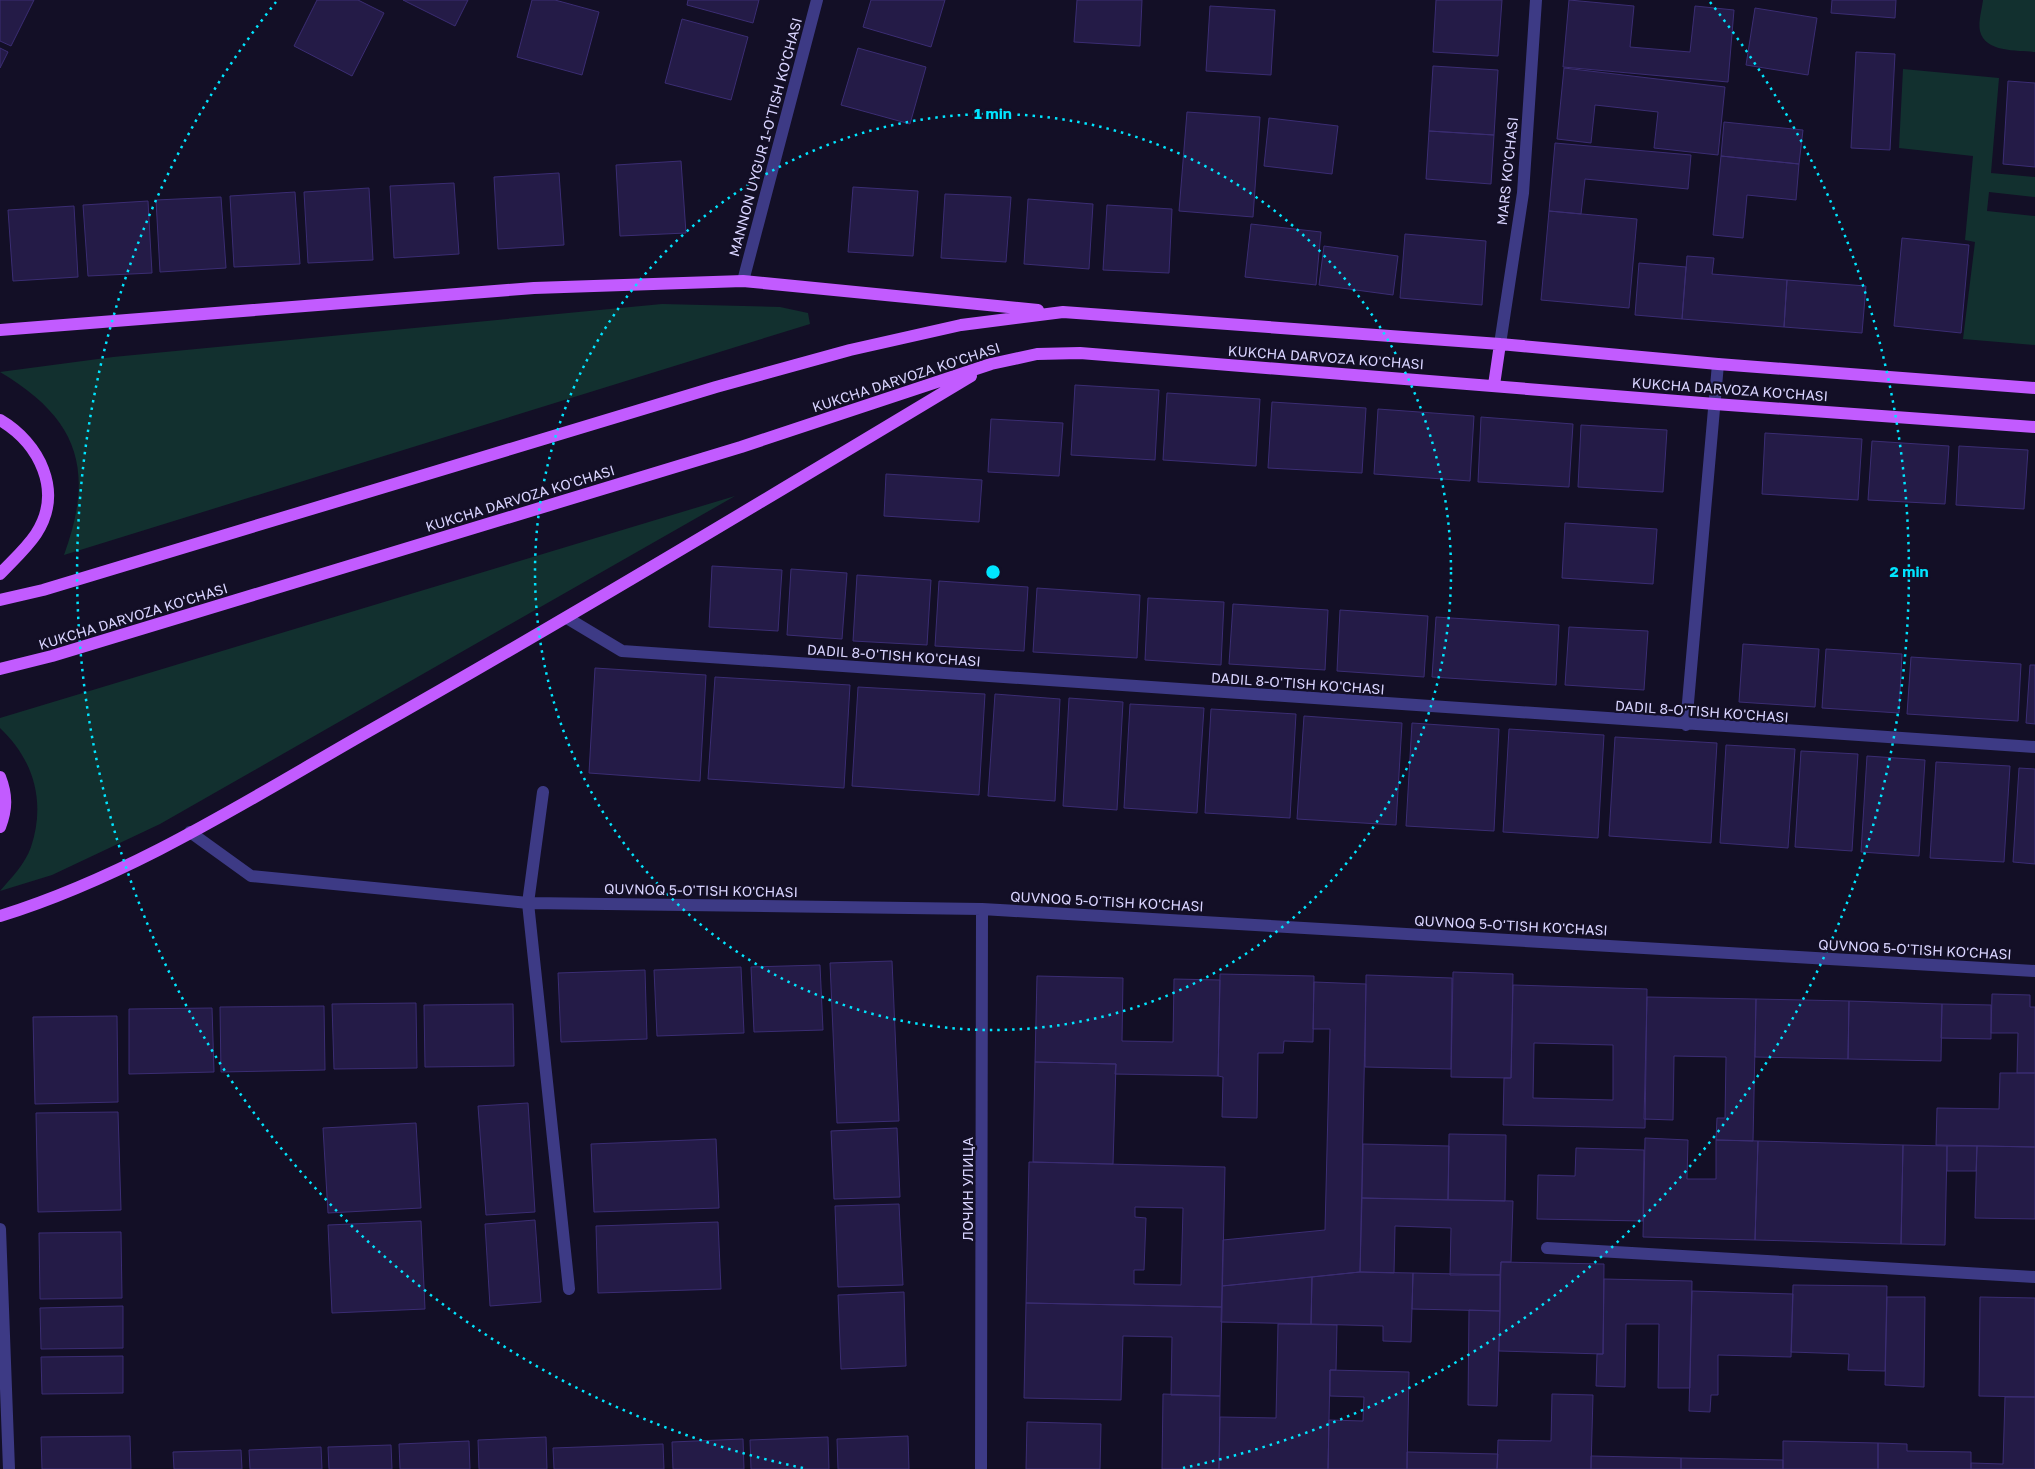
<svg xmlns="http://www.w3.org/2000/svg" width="2035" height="1469" font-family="'Golos Text',sans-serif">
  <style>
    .green { fill: #12302f }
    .building { fill: #241b47; stroke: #3b2d73; fill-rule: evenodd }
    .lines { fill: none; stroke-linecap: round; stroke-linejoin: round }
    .minor { stroke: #3d3a85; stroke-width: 12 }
    .primary { stroke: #c25bff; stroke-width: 12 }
    .ring { fill: none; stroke: #00e5ff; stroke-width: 2.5; stroke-dasharray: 2.5 5 }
    .labels { text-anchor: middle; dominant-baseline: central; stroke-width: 4.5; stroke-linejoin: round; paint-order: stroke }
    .street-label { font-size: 14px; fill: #d9d4ff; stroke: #130f26 }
    .centre { fill: #00e5ff; stroke: #130f26; stroke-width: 2.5 }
    .ring-label { font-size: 15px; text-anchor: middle; font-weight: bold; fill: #00e5ff; stroke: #130f26; stroke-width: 4.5; stroke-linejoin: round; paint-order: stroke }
  </style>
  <rect width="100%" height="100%" fill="#130f26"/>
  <path class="green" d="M 1983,0 L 2035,0 L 2035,52 C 2018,50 1985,53 1980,31 C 1978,22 1982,9 1983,0 Z
    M 1903,69 L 1999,78 L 1991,173 L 2035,177 L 2035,197 L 1989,192 L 1987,211 L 2035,216 L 2035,345 L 1963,339 L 1975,242 L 1965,240 L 1973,156 L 1899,148 Z
    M 662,304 L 780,307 L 808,313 L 810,324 L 64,555 C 95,470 79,419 0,372 L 113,357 Z
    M 735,496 L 160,824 L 52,875 L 0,891 C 12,877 25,864 31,847 C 46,802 34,760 0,728 L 0,718 Z"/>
  <path class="building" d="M 0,0 L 34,0 L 11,46 L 0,41 Z
    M 317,0 L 358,0 L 384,13 L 352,76 L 294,46 Z
    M 403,0 L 468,0 L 455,26 Z
    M 532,0 L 555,0 L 599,12 L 582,75 L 517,57 Z
    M 688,0 L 759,0 L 753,23 L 687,5 Z
    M 871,0 L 945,0 L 931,47 L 863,27 Z
    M 1077,0 L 1142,0 L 1140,46 L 1074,42 Z
    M 1436,0 L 1502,0 L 1498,56 L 1433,52 Z
    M 1569,0 L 1634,6 L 1630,47 L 1690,52 L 1695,6 L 1734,10 L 1728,82 L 1563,67 Z
    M 1832,0 L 1896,0 L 1895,18 L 1831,13 Z
    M 1210,6 L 1275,10 L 1271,75 L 1206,71 Z
    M 1755,8 L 1817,18 L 1808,75 L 1746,65 Z
    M 682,19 L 748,37 L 731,100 L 665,83 Z
    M 0,48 L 8,52 L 0,68 Z
    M 858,48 L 926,67 L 910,124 L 841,105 Z
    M 1856,52 L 1895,54 L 1890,150 L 1851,148 Z
    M 1433,66 L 1498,70 L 1494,135 L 1429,131 Z
    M 1564,68 L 1725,87 L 1718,155 L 1654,148 L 1658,112 L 1595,105 L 1591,143 L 1557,139 Z
    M 2008,81 L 2035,83 L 2035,167 L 2003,164 Z
    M 1187,112 L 1260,117 L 1253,217 L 1179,211 Z
    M 1269,118 L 1338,126 L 1332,174 L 1264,166 Z
    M 1724,122 L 1803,130 L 1799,164 L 1721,156 Z
    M 1429,131 L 1494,135 L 1491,184 L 1426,179 Z
    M 1555,143 L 1691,155 L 1688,189 L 1585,179 L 1581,214 L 1549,211 Z
    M 1721,156 L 1799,164 L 1796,200 L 1747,195 L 1743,238 L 1713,235 Z
    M 681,161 L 686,233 L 620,236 L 616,165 Z
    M 559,173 L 564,245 L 498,249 L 494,177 Z
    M 454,183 L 459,254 L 394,258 L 390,186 Z
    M 853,187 L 918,191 L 913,256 L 848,252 Z
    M 369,188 L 373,260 L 308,263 L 304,192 Z
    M 295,192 L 300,264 L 234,267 L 230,196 Z
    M 945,194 L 1011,197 L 1006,262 L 941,258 Z
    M 221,197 L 226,268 L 160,272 L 156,200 Z
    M 1028,199 L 1093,204 L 1089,269 L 1024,264 Z
    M 148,201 L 152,273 L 88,276 L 83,205 Z
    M 1107,205 L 1172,209 L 1169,273 L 1103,270 Z
    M 74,206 L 78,277 L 13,281 L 8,210 Z
    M 1549,211 L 1637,219 L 1629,308 L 1541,300 Z
    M 1251,224 L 1321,232 L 1316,285 L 1245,277 Z
    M 1405,234 L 1486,241 L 1482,305 L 1400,298 Z
    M 1902,238 L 1969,245 L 1961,333 L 1894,326 Z
    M 1324,246 L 1398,256 L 1393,295 L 1319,285 Z
    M 1687,256 L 1714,258 L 1712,274 L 1787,280 L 1784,327 L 1682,319 Z
    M 1639,263 L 1686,267 L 1682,319 L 1635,315 Z
    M 1787,280 L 1866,286 L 1862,333 L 1784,327 Z
    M 1075,385 L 1159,390 L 1155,460 L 1071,455 Z
    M 1167,393 L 1260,399 L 1256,466 L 1163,460 Z
    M 1272,402 L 1366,408 L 1362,473 L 1268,468 Z
    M 1378,409 L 1474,416 L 1470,481 L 1374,474 Z
    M 1481,417 L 1573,424 L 1569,487 L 1478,482 Z
    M 991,419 L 1063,423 L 1059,476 L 988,472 Z
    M 1581,425 L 1667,430 L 1663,492 L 1578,487 Z
    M 1765,433 L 1862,439 L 1858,500 L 1762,494 Z
    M 1872,441 L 1949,446 L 1945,504 L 1868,500 Z
    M 1959,446 L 2028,450 L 2024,509 L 1956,505 Z
    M 886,474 L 982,480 L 979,522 L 884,516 Z
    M 1565,523 L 1657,529 L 1653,584 L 1562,578 Z
    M 712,566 L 782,570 L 778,631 L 709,627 Z
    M 791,569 L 847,573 L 842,639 L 787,635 Z
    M 857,575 L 931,580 L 927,645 L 853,641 Z
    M 939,581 L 1028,587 L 1024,651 L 935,646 Z
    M 1037,588 L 1140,595 L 1137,658 L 1033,652 Z
    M 1148,598 L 1224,602 L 1221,665 L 1145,660 Z
    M 1233,604 L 1328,610 L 1325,670 L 1229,664 Z
    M 1340,610 L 1428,616 L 1424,677 L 1337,671 Z
    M 1436,617 L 1559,625 L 1556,685 L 1432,677 Z
    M 1569,627 L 1648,631 L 1644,690 L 1565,685 Z
    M 1743,644 L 1819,649 L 1815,707 L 1739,702 Z
    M 1826,649 L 1902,654 L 1899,713 L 1822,708 Z
    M 1911,657 L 2021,664 L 2018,721 L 1907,714 Z
    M 2030,665 L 2035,665 L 2035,724 L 2026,723 Z
    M 595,668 L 706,675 L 700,781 L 589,773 Z
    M 715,677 L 850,685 L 844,788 L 708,779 Z
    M 858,687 L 985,694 L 979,795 L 852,786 Z
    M 995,694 L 1060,699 L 1055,801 L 988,796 Z
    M 1069,698 L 1123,702 L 1117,810 L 1063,806 Z
    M 1130,704 L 1204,708 L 1197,813 L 1124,808 Z
    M 1211,709 L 1296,714 L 1290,818 L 1205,813 Z
    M 1304,716 L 1402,723 L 1396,825 L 1297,819 Z
    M 1412,723 L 1499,729 L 1494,831 L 1406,826 Z
    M 1509,729 L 1604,735 L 1598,838 L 1503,832 Z
    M 1615,737 L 1717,743 L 1711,843 L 1609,836 Z
    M 1726,745 L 1795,749 L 1788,848 L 1720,843 Z
    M 1801,751 L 1858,754 L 1852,851 L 1795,847 Z
    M 1867,756 L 1925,760 L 1919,856 L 1861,852 Z
    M 1936,762 L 2010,766 L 2004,862 L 1930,858 Z
    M 2019,768 L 2035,769 L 2035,864 L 2013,862 Z
    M 892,961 L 899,1121 L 837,1123 L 830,963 Z
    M 820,965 L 823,1030 L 754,1032 L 751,967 Z
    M 741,967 L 744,1033 L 657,1036 L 654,970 Z
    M 645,970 L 647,1039 L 561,1042 L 558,973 Z
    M 1453,972 L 1513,974 L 1511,1078 L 1451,1077 Z
    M 1220,974 L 1314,976 L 1313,1042 L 1284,1041 L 1283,1053 L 1258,1053 L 1257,1118 L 1222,1117 L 1223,1077 L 1218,1076 Z
    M 1366,975 L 1452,978 L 1451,1069 L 1365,1067 Z
    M 1037,976 L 1123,978 L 1122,1041 L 1173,1042 L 1174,979 L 1220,980 L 1218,1076 L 1115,1074 L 1116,1064 L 1035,1062 Z
    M 1314,982 L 1366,984 L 1360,1272 L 1222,1286 L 1223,1240 L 1325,1230 L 1330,1029 L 1313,1029 Z
    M 1513,985 L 1647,989 L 1645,1128 L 1503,1125 L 1504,1078 L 1511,1078 ZM 1534,1043 L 1613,1045 L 1613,1100 L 1533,1098 Z
    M 1992,994 L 2030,995 L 2030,1007 L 2035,1007 L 2035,1073 L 2017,1073 L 2018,1033 L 1991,1033 Z
    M 1647,997 L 1756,999 L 1753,1141 L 1716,1140 L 1717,1118 L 1725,1118 L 1726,1057 L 1674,1056 L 1673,1120 L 1644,1119 Z
    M 1756,999 L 1849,1001 L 1848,1059 L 1755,1057 Z
    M 1849,1001 L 1942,1004 L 1941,1061 L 1848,1059 Z
    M 416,1003 L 417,1068 L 334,1069 L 332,1004 Z
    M 513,1004 L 514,1066 L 425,1067 L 424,1005 Z
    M 1942,1004 L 1991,1005 L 1991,1039 L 1941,1038 Z
    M 324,1006 L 325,1070 L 221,1072 L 220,1007 Z
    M 212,1008 L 214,1072 L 129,1074 L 129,1009 Z
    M 117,1016 L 118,1102 L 35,1104 L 33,1017 Z
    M 1035,1062 L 1116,1064 L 1113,1164 L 1033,1162 Z
    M 2000,1073 L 2035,1073 L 2035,1147 L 1936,1145 L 1937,1108 L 1999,1109 Z
    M 528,1103 L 535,1212 L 486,1215 L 478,1106 Z
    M 118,1112 L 121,1210 L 38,1212 L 36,1113 Z
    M 416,1123 L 421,1208 L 328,1213 L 323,1128 Z
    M 897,1128 L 900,1197 L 834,1199 L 831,1131 Z
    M 1449,1134 L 1506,1135 L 1505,1201 L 1448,1200 Z
    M 1645,1138 L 1688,1140 L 1687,1179 L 1716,1179 L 1716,1140 L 1758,1141 L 1755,1240 L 1643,1237 Z
    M 716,1139 L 719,1208 L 594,1212 L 591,1144 Z
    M 1758,1141 L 1903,1145 L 1901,1244 L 1755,1240 Z
    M 1363,1144 L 1449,1146 L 1448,1200 L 1362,1198 Z
    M 1903,1145 L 1947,1146 L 1945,1245 L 1901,1244 Z
    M 1947,1146 L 1977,1146 L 1976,1171 L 1947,1171 Z
    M 1977,1146 L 2035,1147 L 2035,1219 L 1975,1218 Z
    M 1576,1148 L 1644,1150 L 1643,1221 L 1537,1219 L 1538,1175 L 1575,1176 Z
    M 1029,1162 L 1225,1167 L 1222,1307 L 1026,1303 ZM 1135,1207 L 1183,1208 L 1181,1285 L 1134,1284 L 1134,1270 L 1144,1270 L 1146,1218 L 1135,1217 Z
    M 1362,1198 L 1513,1201 L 1511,1262 L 1501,1262 L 1500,1275 L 1450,1275 L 1451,1228 L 1395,1226 L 1394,1273 L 1360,1272 Z
    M 899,1204 L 903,1285 L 838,1287 L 835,1206 Z
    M 535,1220 L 541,1302 L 490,1306 L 485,1224 Z
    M 421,1221 L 425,1309 L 332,1313 L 328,1225 Z
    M 718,1222 L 721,1289 L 598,1293 L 596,1226 Z
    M 121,1232 L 122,1298 L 40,1299 L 39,1233 Z
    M 1501,1262 L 1604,1264 L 1603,1354 L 1499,1351 Z
    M 1360,1272 L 1413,1273 L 1411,1342 L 1383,1341 L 1383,1326 L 1311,1324 L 1312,1277 Z
    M 1413,1273 L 1500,1275 L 1500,1311 L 1412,1309 Z
    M 1312,1277 L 1311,1324 L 1221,1322 L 1222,1286 Z
    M 1604,1279 L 1692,1281 L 1690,1388 L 1658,1388 L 1659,1324 L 1626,1324 L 1625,1387 L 1596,1386 L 1597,1354 L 1603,1354 Z
    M 1793,1285 L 1887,1286 L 1885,1371 L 1848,1370 L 1849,1354 L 1791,1352 Z
    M 1692,1291 L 1793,1294 L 1791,1357 L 1718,1355 L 1718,1395 L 1711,1395 L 1710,1412 L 1689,1411 Z
    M 904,1292 L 906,1366 L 841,1369 L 838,1295 Z
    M 1887,1297 L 1925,1297 L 1924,1387 L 1885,1385 Z
    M 1980,1297 L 2035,1298 L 2035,1397 L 1979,1396 Z
    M 1026,1303 L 1222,1307 L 1220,1396 L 1171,1395 L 1172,1337 L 1123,1336 L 1121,1400 L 1024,1398 Z
    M 123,1306 L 123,1348 L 41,1349 L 40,1308 Z
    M 1469,1310 L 1500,1311 L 1497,1406 L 1468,1405 Z
    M 1278,1324 L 1337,1325 L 1336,1370 L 1330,1370 L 1328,1469 L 1219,1469 L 1220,1417 L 1276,1418 Z
    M 123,1356 L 123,1393 L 42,1394 L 41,1357 Z
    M 1330,1370 L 1409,1372 L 1407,1469 L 1328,1469 L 1329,1420 L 1363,1421 L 1364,1397 L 1330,1396 Z
    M 1163,1394 L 1220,1396 L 1219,1469 L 1162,1469 Z
    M 1552,1394 L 1593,1395 L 1591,1469 L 1497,1469 L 1498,1440 L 1551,1441 Z
    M 2005,1397 L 2035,1397 L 2035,1469 L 1971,1469 L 1971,1463 L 2003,1464 Z
    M 1027,1422 L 1101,1424 L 1100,1469 L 1026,1469 Z
    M 130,1436 L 131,1469 L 42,1469 L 41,1437 Z
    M 908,1436 L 909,1469 L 838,1469 L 837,1439 Z
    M 546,1437 L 547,1469 L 479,1469 L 478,1440 Z
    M 828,1437 L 829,1469 L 751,1469 L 750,1440 Z
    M 743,1439 L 744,1469 L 673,1469 L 672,1442 Z
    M 469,1441 L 470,1469 L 400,1469 L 399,1444 Z
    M 1783,1441 L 1878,1443 L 1878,1469 L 1783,1469 Z
    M 1878,1443 L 1907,1444 L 1907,1451 L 1971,1452 L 1971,1469 L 1878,1469 Z
    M 663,1444 L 664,1469 L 554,1469 L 553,1448 Z
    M 391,1445 L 392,1469 L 329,1469 L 328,1447 Z
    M 321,1447 L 322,1469 L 250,1469 L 249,1450 Z
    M 241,1450 L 242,1469 L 174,1469 L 173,1452 Z
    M 1407,1452 L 1498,1454 L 1497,1469 L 1407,1469 Z
    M 1591,1456 L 1681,1458 L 1681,1469 L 1591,1469 Z
    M 1681,1458 L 1783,1460 L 1783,1469 L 1681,1469 Z"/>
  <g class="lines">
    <path class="minor" d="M 743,281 L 817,0
      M 1500,344 L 1523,193 L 1536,0
      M 567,618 L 622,651 L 2035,747
      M 1686,725 L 1718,364
      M 543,792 L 528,903 L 569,1289
      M 190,832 L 251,876 L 528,903 L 982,909 L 2035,971
      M 0,1229 L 9,1469
      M 1547,1248 L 2035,1277
      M 981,1469 L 982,909"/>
    <path class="primary" d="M 0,330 L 534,288 L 743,281 L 1038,310
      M 1494,385 L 1500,344
      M 0,420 C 39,443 64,491 36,534 C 26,549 12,561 0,574
      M 0,600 L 43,590 L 716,387 L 850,350 L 961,325 L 1063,312 L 1500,344 L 1718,364 L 2035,388
      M 0,669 L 52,656 L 741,447 L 991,364 L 1037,354 L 1080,353 L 1715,404 L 2035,427
      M 0,777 C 7,795 7,809 0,827
      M 0,916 C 132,875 250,799 369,731 C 572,616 771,496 971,376"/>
  </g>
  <g class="ring">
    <circle cx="993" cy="572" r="458"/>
    <path d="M803 1468A916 916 0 0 1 276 2M1710 2A916 916 0 0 1 1183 1468"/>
  </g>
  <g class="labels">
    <g class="street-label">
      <text transform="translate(765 137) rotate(-75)">MANNON UYGUR 1-O'TISH KO'CHASI</text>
      <text transform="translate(1507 171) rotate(-84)">MARS KO'CHASI</text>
      <text transform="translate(1326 357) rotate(4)">KUKCHA DARVOZA KO'CHASI</text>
      <text transform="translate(906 377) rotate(-18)">KUKCHA DARVOZA KO'CHASI</text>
      <text transform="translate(1730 389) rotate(4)">KUKCHA DARVOZA KO'CHASI</text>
      <text transform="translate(520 498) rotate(-17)">KUKCHA DARVOZA KO'CHASI</text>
      <text transform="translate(133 616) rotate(-17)">KUKCHA DARVOZA KO'CHASI</text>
      <text transform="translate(894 655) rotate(4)">DADIL 8-O'TISH KO'CHASI</text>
      <text transform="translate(1298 683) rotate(4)">DADIL 8-O'TISH KO'CHASI</text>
      <text transform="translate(1702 711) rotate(4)">DADIL 8-O'TISH KO'CHASI</text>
      <text transform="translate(701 890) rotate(1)">QUVNOQ 5-O'TISH KO'CHASI</text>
      <text transform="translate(1107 901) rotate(3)">QUVNOQ 5-O'TISH KO'CHASI</text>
      <text transform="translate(1511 925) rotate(3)">QUVNOQ 5-O'TISH KO'CHASI</text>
      <text transform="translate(1915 949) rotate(3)">QUVNOQ 5-O'TISH KO'CHASI</text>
      <text transform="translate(967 1189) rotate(-90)">ЛОЧИН УЛИЦА</text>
    </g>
  </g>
  <circle cx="993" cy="572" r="8" class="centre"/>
  <g class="ring-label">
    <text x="993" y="119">1 min</text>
    <text x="1909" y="577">2 min</text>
  </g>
</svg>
